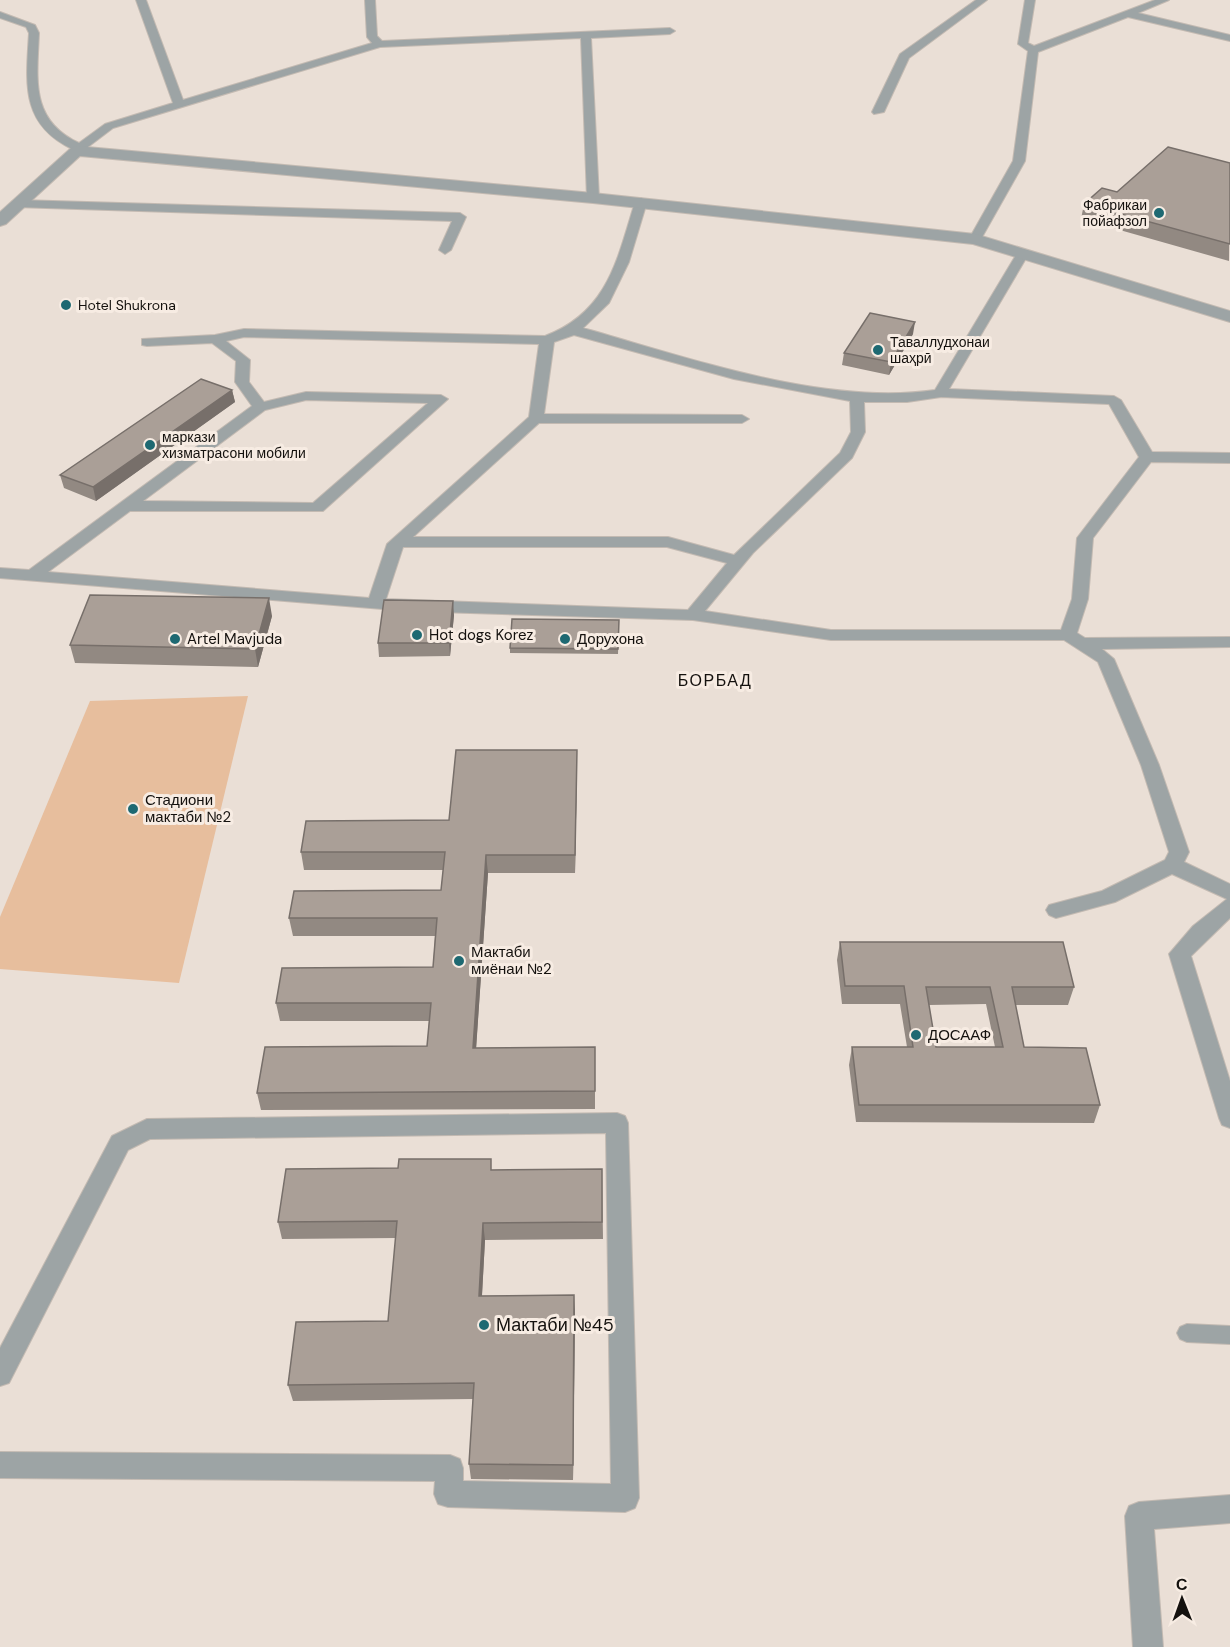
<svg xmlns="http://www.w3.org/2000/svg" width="1230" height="1647" font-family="'DM Sans',sans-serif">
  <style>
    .green { fill: #e7be9d }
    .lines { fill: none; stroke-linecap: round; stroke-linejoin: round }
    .pedestrian-casing { stroke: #c3bab2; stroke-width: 2 }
    .minor-casing { stroke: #c3bab2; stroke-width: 2 }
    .tertiary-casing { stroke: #c3bab2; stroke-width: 2 }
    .pedestrian { fill: #9da4a5; fill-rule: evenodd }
    .minor { fill: #9da4a5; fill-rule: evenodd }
    .tertiary { fill: #9da4a5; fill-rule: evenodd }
    .wall { fill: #928982; fill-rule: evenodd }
    .shaded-wall { fill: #776f6a }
    .building { fill: #aa9f97; stroke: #776f6a; stroke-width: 1.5; fill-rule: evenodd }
    .poi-dot { fill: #1e6972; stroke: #f7ece3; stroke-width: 2 }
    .labels { text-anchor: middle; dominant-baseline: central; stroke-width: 6; stroke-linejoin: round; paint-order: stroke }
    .far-poi-label { font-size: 14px; fill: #14110e; stroke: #f7ece3; text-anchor: start }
    .poi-label { font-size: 15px; fill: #14110e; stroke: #f7ece3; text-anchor: start }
    .neighbourhood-label { font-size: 16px; letter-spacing: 1.5px; fill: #14110e; stroke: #f7ece3 }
    .near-poi-label { font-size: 18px; fill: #14110e; stroke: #f7ece3; text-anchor: start }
  </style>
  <rect width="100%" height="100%" fill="#eadfd6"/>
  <path class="green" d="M 248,696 L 179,983 L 0,969 L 0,917 L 90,701 Z"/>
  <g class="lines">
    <defs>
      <path id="pedestrian" d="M 1187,1324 L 1230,1326 L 1230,1344 L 1187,1342 L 1180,1339 L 1177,1333 L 1180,1327 Z"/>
      <path id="minor" d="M 136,0 L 146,0 L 183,100 L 372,43 L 367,37 L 365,0 L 375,0 L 377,36 L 382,41 L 670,28 L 675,31 L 670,34 L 591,38 L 599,198 L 593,202 L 587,198 L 581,38 L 380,47 L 113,128 L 80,153 L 72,153 L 72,149 C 20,124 26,83 29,33 L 26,27 L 0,18 L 0,12 L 35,25 L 39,33 C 37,80 30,120 79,143 L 105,124 L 173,103 Z
        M 976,0 L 987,0 L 909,58 L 884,112 L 874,114 L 872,112 L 900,54 Z
        M 1025,0 L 1035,0 L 1028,43 L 1034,46 L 1155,0 L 1169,0 L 1138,13 L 1230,35 L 1230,41 L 1128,17 L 1038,52 L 1025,161 L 981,239 L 975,243 L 969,239 L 1013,161 L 1028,51 L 1018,44 Z
        M 641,198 L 647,202 L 629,262 L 609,303 L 583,328 C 690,358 824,406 935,390 L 1016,255 L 1022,251 L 1028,255 L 949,389 L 1114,396 L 1121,400 L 1152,452 L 1230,453 L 1230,463 L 1151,462 L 1093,538 L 1088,599 L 1077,633 L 1085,638 L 1230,637 L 1230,647 L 1102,649 L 1114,659 L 1159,765 L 1189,852 L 1184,862 L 1230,884 L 1230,918 L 1191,956 L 1230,1081 L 1230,1128 L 1222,1125 L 1219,1118 L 1169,954 L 1193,926 L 1227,899 L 1172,874 L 1115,902 L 1056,918 L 1049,915 L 1046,910 L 1049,905 L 1102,891 L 1165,860 L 1169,852 L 1141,765 L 1098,662 L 1064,640 L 831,640 L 693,620 L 407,611 L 0,578 L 0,568 L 29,570 L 252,406 L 235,382 L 236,361 L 212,343 L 147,346 L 142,345 L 142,339 L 215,335 L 244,329 L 545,336 C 608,312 617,260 635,202 ZM 574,335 L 734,379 L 850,401 L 851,432 L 840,453 L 734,555 L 668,537 L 413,537 L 539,423 L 742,423 L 749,419 L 742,415 L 544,414 L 554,342 ZM 244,337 L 539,344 L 529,417 L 387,544 L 369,598 L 48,572 L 130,511 L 323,511 L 448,399 L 441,395 L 306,392 L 264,402 L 249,382 L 250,360 L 226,341 ZM 941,397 L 1109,404 L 1139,457 L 1077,538 L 1072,599 L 1061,630 L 831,630 L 705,611 L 753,553 L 852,458 L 865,432 L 864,402 L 907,402 ZM 306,400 L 428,403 L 313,503 L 143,501 L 265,410 ZM 403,547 L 667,547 L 727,563 L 688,610 L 386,599 Z
        M 19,200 L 460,213 L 466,217 L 451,250 L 445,254 L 439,250 L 452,221 L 15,207 L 13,204 Z
        M 617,1113 L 625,1116 L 628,1123 L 639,1498 L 635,1508 L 625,1512 L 448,1507 L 438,1504 L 434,1494 L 435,1481 L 0,1478 L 0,1452 L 450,1455 L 460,1459 L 463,1468 L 463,1481 L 611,1484 L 606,1133 L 150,1139 L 128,1150 L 9,1383 L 0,1386 L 0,1348 L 112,1136 L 147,1119 Z
        M 1230,1495 L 1230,1523 L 1154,1529 L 1163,1647 L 1133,1647 L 1125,1516 L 1129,1506 L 1139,1502 Z"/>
      <path id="tertiary" d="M 76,146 L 593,193 L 975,234 L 1230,311 L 1230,322 L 973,244 L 593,203 L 80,156 L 6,224 L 0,226 L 0,212 L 71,148 Z"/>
    </defs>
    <use href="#pedestrian" class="pedestrian-casing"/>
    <use href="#minor" class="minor-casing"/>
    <use href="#tertiary" class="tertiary-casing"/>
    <use href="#pedestrian" class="pedestrian"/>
    <use href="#minor" class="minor"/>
    <use href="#tertiary" class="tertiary"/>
  </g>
  <path class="wall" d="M 1230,163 L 1229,261 L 1081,219 L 1084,204 L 1117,192 Z
    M 913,334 L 889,375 L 842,365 L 844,353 Z
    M 232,390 L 235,402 L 96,501 L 64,488 L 60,475 Z
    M 454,615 L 450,656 L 379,657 L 378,643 Z
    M 272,616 L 258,667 L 75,663 L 70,645 Z
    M 619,620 L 618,654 L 510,653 L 510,648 Z
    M 577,768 L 575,873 L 488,873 L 476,1048 L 595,1047 L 595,1109 L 261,1110 L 257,1093 L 427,1046 L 429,1021 L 280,1021 L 276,1003 L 433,967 L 435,936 L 293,936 L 289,918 L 441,890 L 443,870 L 304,870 L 301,852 L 449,820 Z
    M 840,942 L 1074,987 L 1068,1005 L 1015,1005 L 1024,1047 L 1100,1105 L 1094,1123 L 856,1122 L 849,1065 L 852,1047 L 907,1047 L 900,1004 L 842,1004 L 837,960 ZM 986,1004 L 995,1047 L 936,1047 L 929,1005 Z
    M 602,1169 L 603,1239 L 485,1240 L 482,1296 L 575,1311 L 573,1480 L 471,1479 L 469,1464 L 473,1399 L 293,1401 L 288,1385 L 388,1321 L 396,1238 L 282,1239 L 278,1222 L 492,1170 Z"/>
  <path class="shaded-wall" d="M 915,322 L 913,334 L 889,375 L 891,362 Z
    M 232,390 L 235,402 L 96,501 L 93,487 Z
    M 269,598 L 272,616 L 258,667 L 255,649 Z
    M 453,601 L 454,615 L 450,656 L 449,643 Z
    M 577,750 L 577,768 L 575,873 L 575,855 Z
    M 486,855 L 488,873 L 475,1065 L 473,1048 Z
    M 483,1223 L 485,1240 L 481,1312 L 479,1296 Z
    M 574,1295 L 575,1311 L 573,1480 L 573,1465 Z"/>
  <path class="building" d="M 1168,147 L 1230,163 L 1230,244 L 1084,204 L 1102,188 L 1117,192 Z
    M 870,313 L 915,322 L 891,362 L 844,353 Z
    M 201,379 L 232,390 L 93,487 L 60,475 Z
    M 90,595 L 269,598 L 255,649 L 70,645 Z
    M 384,600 L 453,601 L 449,643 L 378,643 Z
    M 512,619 L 619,620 L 618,649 L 510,648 Z
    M 456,750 L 577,750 L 575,855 L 486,855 L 473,1048 L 595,1047 L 595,1091 L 257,1093 L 265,1047 L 427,1046 L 431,1003 L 276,1003 L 282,968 L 433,967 L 437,918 L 289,918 L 294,891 L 441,890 L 445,852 L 301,852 L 306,821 L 449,820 Z
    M 840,942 L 1063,942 L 1074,987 L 1012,987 L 1024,1047 L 1086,1048 L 1100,1105 L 859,1105 L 852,1047 L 913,1047 L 904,986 L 845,986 ZM 926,987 L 990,987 L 1003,1047 L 936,1047 Z
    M 399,1159 L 491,1159 L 491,1170 L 602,1169 L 602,1222 L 483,1223 L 479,1296 L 574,1295 L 573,1465 L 469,1464 L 474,1383 L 288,1385 L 296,1322 L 388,1321 L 397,1221 L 278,1222 L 286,1169 L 398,1168 Z"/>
  <g class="poi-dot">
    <circle cx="1159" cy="213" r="6"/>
    <circle cx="66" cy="305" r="6"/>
    <circle cx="878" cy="350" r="6"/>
    <circle cx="150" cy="445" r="6"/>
    <circle cx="417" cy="635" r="6"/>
    <circle cx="175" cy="639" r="6"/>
    <circle cx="565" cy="639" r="6"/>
    <circle cx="133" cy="809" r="6"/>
    <circle cx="459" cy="961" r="6"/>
    <circle cx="916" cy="1035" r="6"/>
    <circle cx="484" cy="1325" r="6"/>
  </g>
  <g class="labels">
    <g class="far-poi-label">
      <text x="1147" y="205" text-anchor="end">Фабрикаи<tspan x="1147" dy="16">пойафзол</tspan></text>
      <text x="78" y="305">Hotel Shukrona</text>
      <text x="890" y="342">Таваллудхонаи<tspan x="890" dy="16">шаҳрӣ</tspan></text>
      <text x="162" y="437">маркази<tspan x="162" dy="16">хизматрасони мобили</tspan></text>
    </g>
    <g class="poi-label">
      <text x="429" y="635">Hot dogs Korez</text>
      <text x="187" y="639">Artel Mavjuda</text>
      <text x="577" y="639">Дорухона</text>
      <text x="145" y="800">Стадиони<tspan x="145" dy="17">мактаби №2</tspan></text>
      <text x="471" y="952">Мактаби<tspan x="471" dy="17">миёнаи №2</tspan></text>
      <text x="928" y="1035">ДОСААФ</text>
    </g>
    <g class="neighbourhood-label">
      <text x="715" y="680">БОРБАД</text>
    </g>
    <g class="near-poi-label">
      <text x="496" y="1325">Мактаби №45</text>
    </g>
  </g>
  <g transform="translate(1182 1599) rotate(359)" stroke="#f7ece3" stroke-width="4.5" paint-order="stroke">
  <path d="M0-4.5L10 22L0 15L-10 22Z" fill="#14110e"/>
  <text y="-9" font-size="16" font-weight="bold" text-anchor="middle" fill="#14110e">С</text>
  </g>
</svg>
